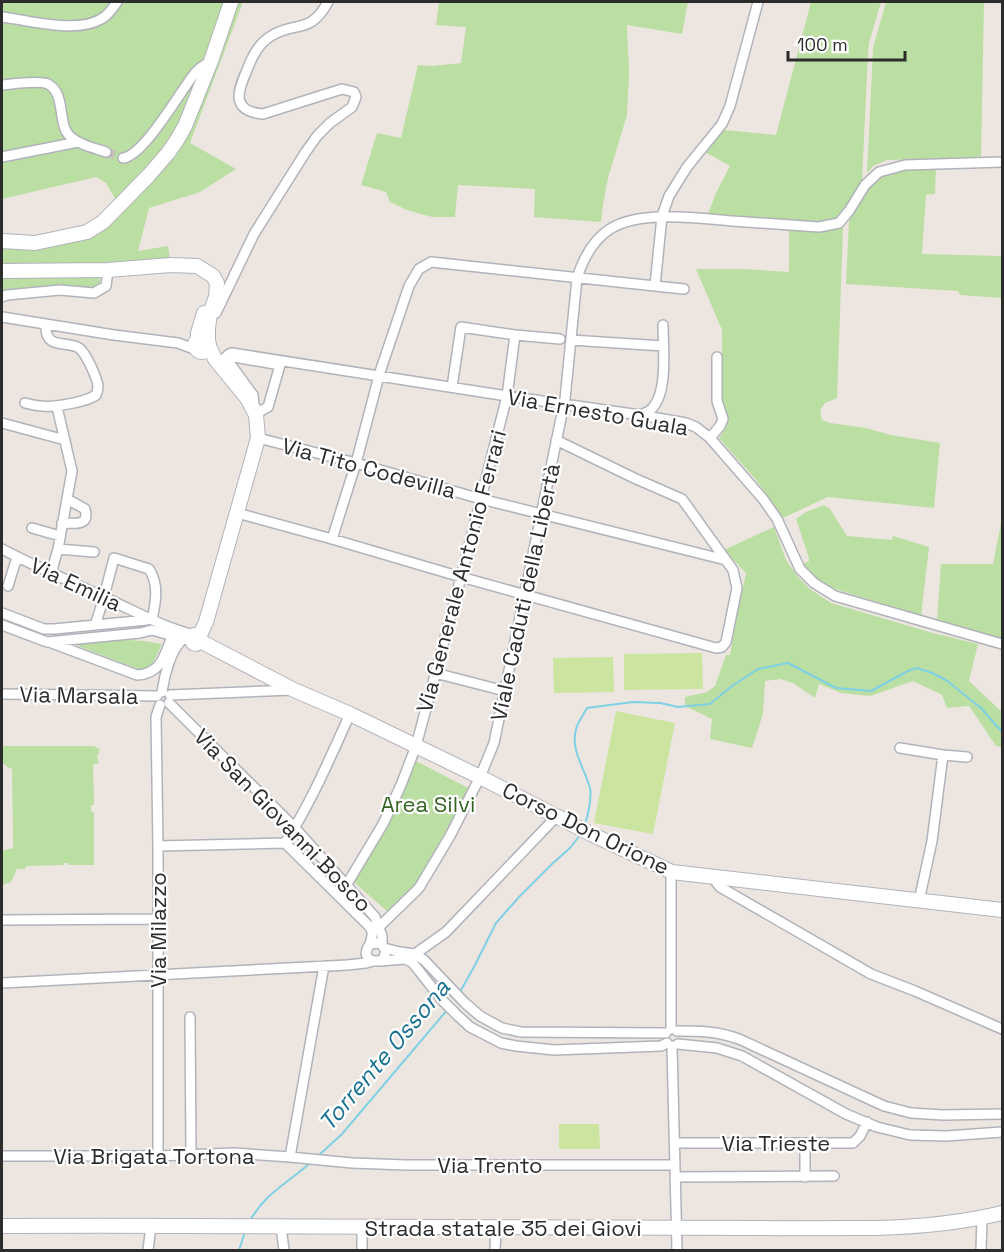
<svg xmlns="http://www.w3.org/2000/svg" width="1004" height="1252" font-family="'Space Grotesk',sans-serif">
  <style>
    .green { fill: #bbdea2 }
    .pitch { fill: #cbe49f }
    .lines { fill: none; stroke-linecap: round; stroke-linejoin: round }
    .stream { stroke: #7ed0e4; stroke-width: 2 }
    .street-tunnel { stroke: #c6c1bc; stroke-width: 9; stroke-dasharray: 9 4.5; stroke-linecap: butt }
    .street-casing { stroke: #b1b3bb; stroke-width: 12 }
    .secondary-casing { stroke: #b1b3bb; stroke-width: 16 }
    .street { stroke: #fff; stroke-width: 9 }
    .secondary { stroke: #fff; stroke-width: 14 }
    .labels { text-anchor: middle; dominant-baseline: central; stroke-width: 4.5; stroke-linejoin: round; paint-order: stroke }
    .street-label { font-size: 22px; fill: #2c2c2c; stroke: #fff }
    .park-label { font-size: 22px; fill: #346422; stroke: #fff }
    .water-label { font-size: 24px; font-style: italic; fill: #1b7192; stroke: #fff }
  </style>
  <rect width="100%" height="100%" fill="#ede6e0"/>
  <path class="green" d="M 2,2 L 226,2 L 202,69 L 171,143 L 117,202 L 106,183 L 96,177 L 2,199 Z
    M 238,2 L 243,2 L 190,143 L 236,169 L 200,192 L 149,208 L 138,251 L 168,246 L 170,258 L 133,263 L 2,265 L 2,243 L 75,239 L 140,192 L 167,165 L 186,136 Z
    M 439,2 L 688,2 L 682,34 L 627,25 L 629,73 L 627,115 L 608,178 L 603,204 L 601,222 L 534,217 L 535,189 L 458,185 L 455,217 L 432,217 L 407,210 L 390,202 L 386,192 L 361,185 L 377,133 L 401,138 L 418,65 L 432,66 L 461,63 L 466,27 L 436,25 Z
    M 811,2 L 881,2 L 869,43 L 868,56 L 862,180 L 841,214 L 833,221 L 824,222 L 708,214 L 716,193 L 730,166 L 705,152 L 724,130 L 776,135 Z
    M 886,2 L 984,2 L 981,157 L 887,160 L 873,166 L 867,173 L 873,48 Z
    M 936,167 L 935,194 L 926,195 L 922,254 L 1002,256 L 1002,298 L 960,295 L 958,291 L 846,284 L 849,221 L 866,188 L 871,182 L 890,170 Z
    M 843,228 L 837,398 L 825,403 L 820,410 L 822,420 L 830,423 L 866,428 L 891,435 L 940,443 L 934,508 L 828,497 L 783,518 L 757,481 L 719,438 C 735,416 724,417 722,394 L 722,330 L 696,269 L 743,269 L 789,272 L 789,229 L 823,231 Z
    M 2,276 L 100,277 L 100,285 L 93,292 L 59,287 L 2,291 Z
    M 824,505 L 830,509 L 847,536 L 892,540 L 893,536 L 929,547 L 921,616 L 829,587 C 818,581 811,574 803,564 L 809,561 L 809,558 L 796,519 L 806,512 Z
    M 1002,518 L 1002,638 L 937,621 L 941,564 L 993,564 Z
    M 774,527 L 786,560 L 799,578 L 810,589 L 831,603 L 933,633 L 978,644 L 969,681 L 1002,712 L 1002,747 L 996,746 L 969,706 L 947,708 L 942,695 L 913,681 L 870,696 L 841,693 L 819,684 L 815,698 L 793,683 L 780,679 L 765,681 L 763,714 L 752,748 L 710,739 L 712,719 L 685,706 L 685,697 L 707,692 L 715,686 L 726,655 L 730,655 L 737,616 L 746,573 L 724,550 Z
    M 128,640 L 144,641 L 162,644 L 151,667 L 140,670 L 73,644 Z
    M 2,746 L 94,746 L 100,750 L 97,757 L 99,763 L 93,765 L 94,805 L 91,805 L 91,811 L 94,812 L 94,865 L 69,865 L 68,863 L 64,863 L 64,865 L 26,866 L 25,869 L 17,869 L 11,882 L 2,885 L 2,851 L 13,848 L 12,769 L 7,767 L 2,762 Z
    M 414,760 L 470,789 L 415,885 L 388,912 L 354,882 L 386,826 Z"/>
  <path class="pitch" d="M 702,653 L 703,689 L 624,690 L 624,654 Z
    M 613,657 L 614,692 L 554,693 L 553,658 Z
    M 616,711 L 675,723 L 653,834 L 594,823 Z
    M 559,1124 L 599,1124 L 600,1149 L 559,1149 Z"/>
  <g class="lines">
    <path class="stream" d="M 584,826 C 588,817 592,797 590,788 C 585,769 570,750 576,729 C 578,722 584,714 587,708 L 633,702 L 660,703 L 678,707 L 710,704 L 732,686 L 758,669 L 788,663 L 836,688 L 871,691 L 908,671 L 917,668 L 932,673 L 946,680 L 981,708 L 1002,732
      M 460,992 L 475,965 L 496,923 L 520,896 L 552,864 L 570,848 L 581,834
      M 317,1157 L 342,1134 L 448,1009
      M 250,1221 C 265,1193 288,1183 310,1163
      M 239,1250 L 245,1232"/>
    <path class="street-tunnel" d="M 106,152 L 123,158"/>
    <defs>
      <path id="street" d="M 2,17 C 29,20 76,34 101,19 C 108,16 113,8 117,2
        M 2,85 C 13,84 38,80 48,84 C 64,92 59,118 66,131 C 72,143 94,148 106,152
        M 2,157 L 78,142
        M 123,158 C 144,156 181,90 195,73 C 199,68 204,65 210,62
        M 684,289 L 655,286 L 662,216 L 669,196 L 687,167 L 722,124 L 730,106 L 758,2
        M 2,297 L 7,295 L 60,290 L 94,293 L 106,286 L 108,270
        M 216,313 L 254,234 L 305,153 L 317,136 L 330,123 L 352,107 L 356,97 L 354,92 L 342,89 L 263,114 C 252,113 240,110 239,97 C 239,88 243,79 247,70 C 252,57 258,44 271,36 C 295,21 310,35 328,2
        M 2,317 L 114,335 L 178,343 L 197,350
        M 571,340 L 663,346
        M 234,357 L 280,365 L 268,407 L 259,412 L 254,405 L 253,395 L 228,361 Z
        M 219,363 L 229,354 L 232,353 L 507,396 L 640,415 L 686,423 L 696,427 L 710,438 L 763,499 L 777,519 L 800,569 L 814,583 L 835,596 L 1002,644
        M 452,387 L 461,327 L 515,335 L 560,339
        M 25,403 C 44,408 54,407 73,403 C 82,401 89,400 96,395 C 97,393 98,388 98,386 C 97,378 86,353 79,348 C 67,340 44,351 46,324
        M 640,415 C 643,414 646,413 649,411 C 669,397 663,347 663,325
        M 2,423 L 65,440
        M 258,438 L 356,463 L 481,499 L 726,560
        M 710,438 L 720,426 L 723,419 L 717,401 L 717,357
        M 237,513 L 332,539 L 461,577 L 716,648 L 722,647 L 726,642 L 737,588 L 733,570 L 682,499 L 634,478 L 556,440
        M 62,523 C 74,523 90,527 85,509 L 67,499
        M 32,528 L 60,536
        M 332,539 L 356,463 L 380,372 L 409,286 L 419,269 L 431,262 L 655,286
        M 2,549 C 36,567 72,582 108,599 C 136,612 163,627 194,635
        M 58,549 L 94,552
        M 51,573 L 58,549 L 72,471 L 57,407
        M 8,586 L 17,557
        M 2,613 L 44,629 L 54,629 L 147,620
        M 2,625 L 47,642 L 140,633 L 152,630 L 191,641
        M 95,625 C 103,603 108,581 114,558 L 149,569 C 159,584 156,602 152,619
        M 49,642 L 137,675 C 161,674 165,655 172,636
        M 435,673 L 505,691
        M 162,692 C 164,676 171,649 183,639
        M 2,694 L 157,696
        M 170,695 L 292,690
        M 169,703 L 295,828 L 375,917 L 382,936 L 382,945 L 386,951 L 383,959 L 380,961 C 368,962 362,955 370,944 L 378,943 L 382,945
        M 900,748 L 943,755 L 967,757
        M 285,843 L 369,926 C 374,932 372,937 370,944
        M 158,846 L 285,843 C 311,803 330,758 350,714
        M 712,877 L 720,887 L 871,974 L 915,991 L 1002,1029
        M 347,884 L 383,824 L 401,785 L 416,746 L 461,577 L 507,396 L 515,335
        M 919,901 L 932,841 L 943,755
        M 2,920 L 157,919
        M 378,928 L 419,888 L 450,836 L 480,777 L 494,743 L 565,399 L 577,278 C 583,259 593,240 610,229 C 641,210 697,218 732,221 C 761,223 790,225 819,227 L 839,223 L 849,211 L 865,185 L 879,172 L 905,165 L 1002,162
        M 384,948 L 400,952 L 415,954 L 424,960 L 465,1003 L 480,1016 L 502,1028 L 521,1032 L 666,1033
        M 415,954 L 446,932 L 556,817
        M 380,961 L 405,959 L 412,962 L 442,1000 L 457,1015 L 470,1027 L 501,1043 L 516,1046 L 554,1050 L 661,1046 L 667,1043
        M 2,983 L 347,965 L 366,963 L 373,961
        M 190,1017 L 191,1155
        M 671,1029 L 671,878 L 672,872
        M 677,1031 C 701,1031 716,1031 739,1039 L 884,1106 L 911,1113 L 943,1115 L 1002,1114
        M 678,1044 L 717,1048 L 742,1056 L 846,1114 L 877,1127 L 910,1135 L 946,1136 L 1002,1132
        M 672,1046 L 677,1250
        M 674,1143 L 853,1143 L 860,1136 L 867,1122
        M 2,1156 L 158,1156 L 234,1153 L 290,1157 L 352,1163 L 406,1165 L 674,1165
        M 158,1156 L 158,846 L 156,717 L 160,705
        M 290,1157 L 324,966
        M 675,1177 L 834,1176
        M 805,1177 L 805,1143
        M 281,1227 L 284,1250
        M 148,1250 L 151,1226
        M 362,1250 L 362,1227
        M 495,1250 L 496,1227
        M 981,1250 L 982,1217"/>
      <path id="secondary" d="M 2,241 L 35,243 L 87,232 L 103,222 L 149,175 L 168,153 L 177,140 L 185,126 L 211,61 L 231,2
        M 2,271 L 108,270 L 171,265 L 197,266 L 213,276 L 217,283 L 216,297 L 210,313 L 208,328 L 208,342
        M195 345a7 7 0 1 1 14 0a7 7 0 1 1-14 0Z
        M 198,340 L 198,333 L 204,313
        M 199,637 L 206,622 L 258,438 L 256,415 L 247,398 L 215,359 L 209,346
        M 200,641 L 196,644 L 193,643 L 191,638 L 194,635 L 197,635 L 199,637 L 200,641 L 294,690 L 350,714 L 480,777 L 591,834 L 672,872 L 1002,910
        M 2,1226 C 293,1225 584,1229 875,1228 C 918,1227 961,1223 1002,1213"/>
    </defs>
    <use href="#street" class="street-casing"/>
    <use href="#secondary" class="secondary-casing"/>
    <use href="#street" class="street"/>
    <use href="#secondary" class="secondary"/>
  </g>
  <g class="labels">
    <g class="street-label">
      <text transform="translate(598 412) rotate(10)">Via Ernesto Guala</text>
      <text transform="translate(369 468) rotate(15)">Via Tito Codevilla</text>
      <text transform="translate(461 571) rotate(-75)">Via Generale Antonio Ferrari</text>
      <text transform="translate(76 584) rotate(25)">Via Emilia</text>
      <text transform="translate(525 592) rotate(-78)">Viale Caduti della Libertà</text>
      <text transform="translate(79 695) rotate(1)">Via Marsala</text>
      <text transform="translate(283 820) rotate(46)">Via San Giovanni Bosco</text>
      <text transform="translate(586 828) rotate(26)">Corso Don Orione</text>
      <text transform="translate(158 930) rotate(-90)">Via Milazzo</text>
      <text x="776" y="1143">Via Trieste</text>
      <text x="154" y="1156">Via Brigata Tortona</text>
      <text x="490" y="1165">Via Trento</text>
      <text x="503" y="1228">Strada statale 35 dei Giovi</text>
    </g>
    <g class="park-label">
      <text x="428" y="804">Area Silvi</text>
    </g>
    <g class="water-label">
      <text transform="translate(384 1055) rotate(-50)">Torrente Ossona</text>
    </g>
  </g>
  <rect width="1004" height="1252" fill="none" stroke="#2c2c2c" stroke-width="6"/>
  <path d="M788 51v9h117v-9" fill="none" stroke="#2c2c2c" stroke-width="3"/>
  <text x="797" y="51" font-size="18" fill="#2c2c2c" stroke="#ffffff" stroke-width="4.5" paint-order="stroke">100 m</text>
</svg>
